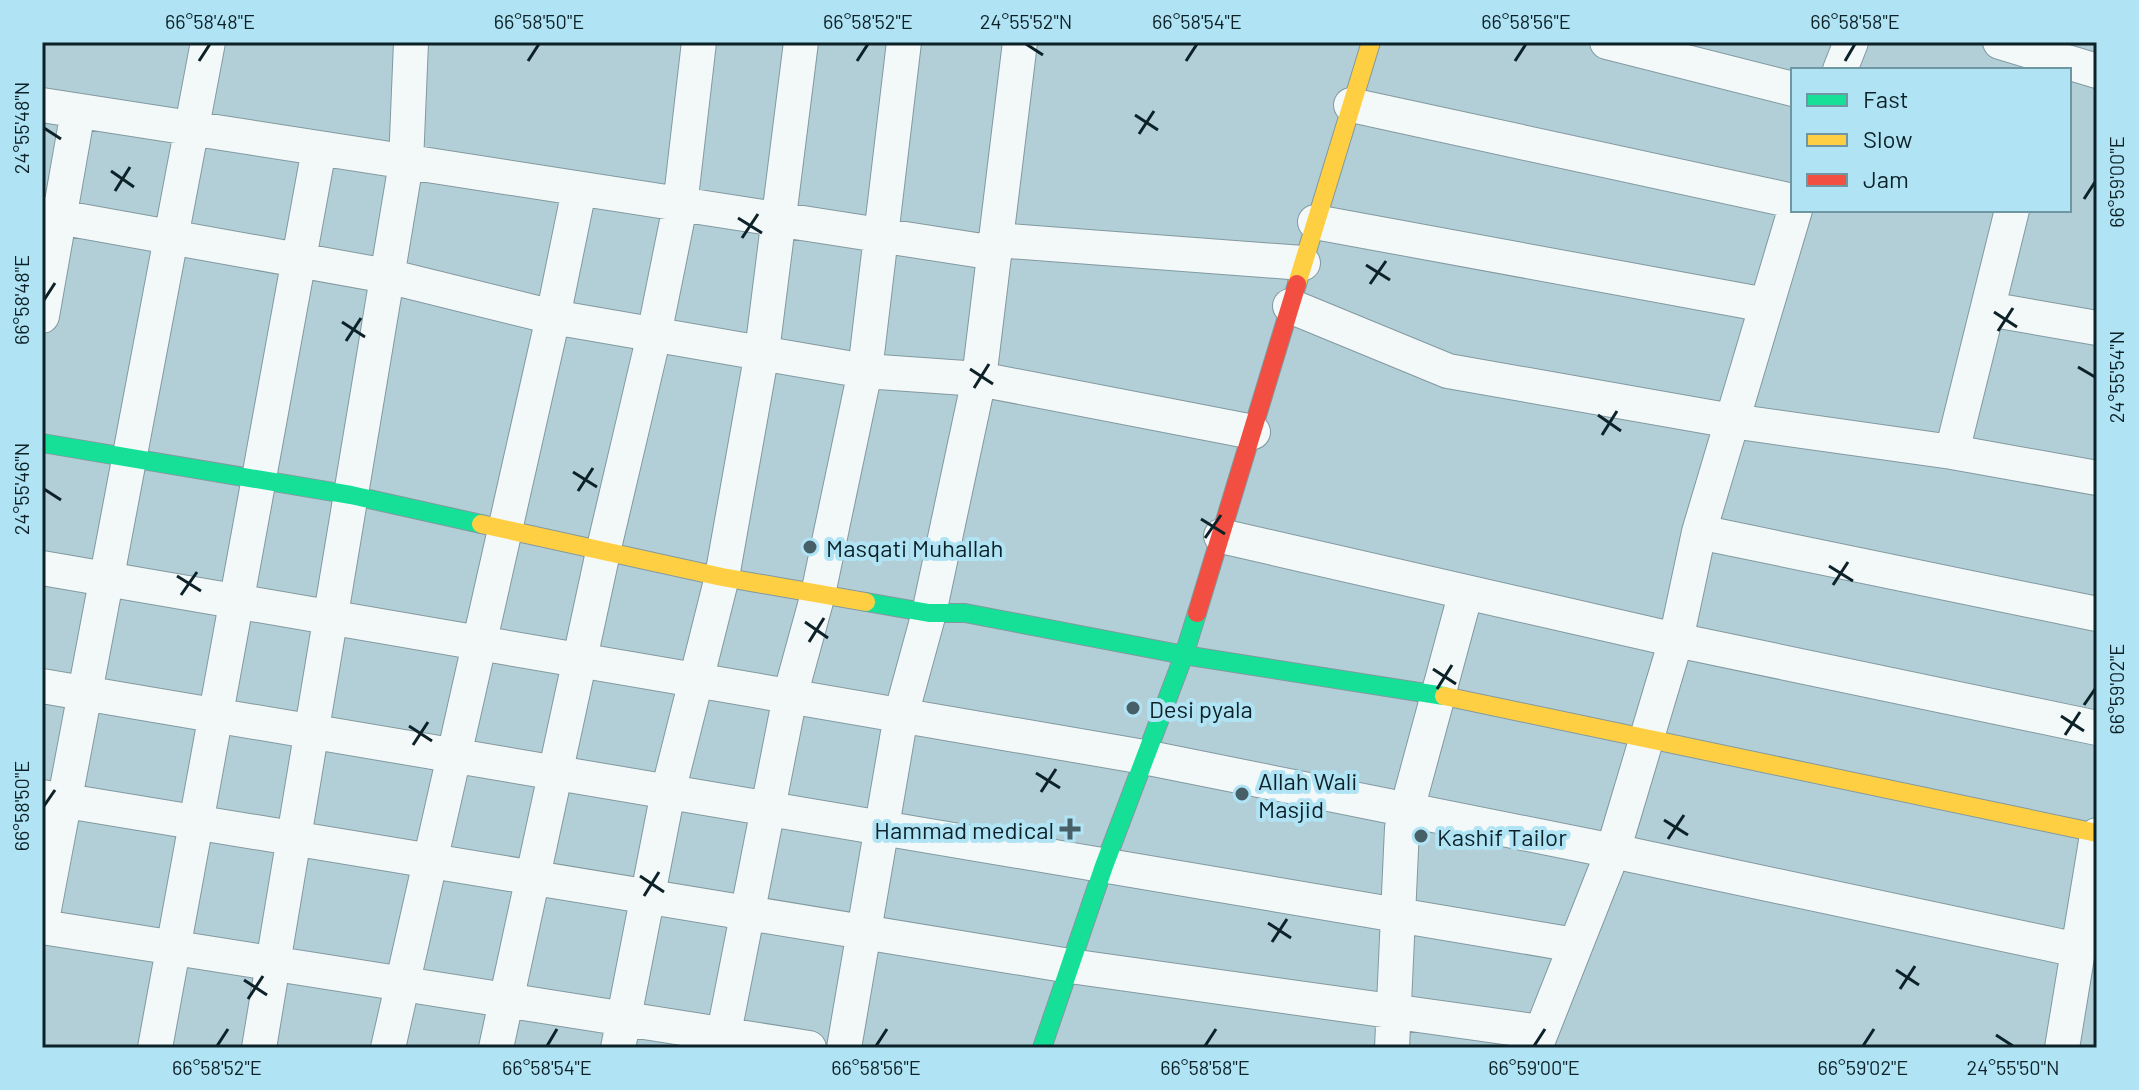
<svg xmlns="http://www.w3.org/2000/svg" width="2139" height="1090" font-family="Barlow,sans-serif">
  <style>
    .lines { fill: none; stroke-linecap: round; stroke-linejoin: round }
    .street-casing { stroke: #82999f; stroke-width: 36 }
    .fast-casing { stroke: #82999f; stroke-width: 20 }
    .slow-casing { stroke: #82999f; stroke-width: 20 }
    .jam-casing { stroke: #82999f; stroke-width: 20 }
    .street { stroke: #f3f8f9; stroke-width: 34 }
    .fast { stroke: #16e098; stroke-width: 18 }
    .slow { stroke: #ffcf43; stroke-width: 18 }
    .jam { stroke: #f24e42; stroke-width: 18 }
    .ticks { fill: none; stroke: #0d2228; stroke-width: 3 }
    .poi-dot { fill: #475f66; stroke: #b0e4f5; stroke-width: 3 }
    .labels { text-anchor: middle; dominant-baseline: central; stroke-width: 8; stroke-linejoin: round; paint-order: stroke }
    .poi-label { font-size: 24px; fill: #0d2228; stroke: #b0e4f5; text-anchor: start }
    .neatline { fill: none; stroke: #0d2228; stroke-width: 3 }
    .ticks-label { font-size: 20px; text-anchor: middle; fill: #0d2228 }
  </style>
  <rect width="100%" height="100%" fill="#b2cfd8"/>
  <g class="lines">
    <defs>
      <path id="street" d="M 1607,42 L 1793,89
        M 2000,42 L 2097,71
        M 1840,70 L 1851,42
        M 42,105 L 995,253
        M 1351,105 L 1793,201
        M 42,214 L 387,276 L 553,317 L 865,371 L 979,379 L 1253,432
        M 1315,222 L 1766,305
        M 996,240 L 1303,263
        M 1290,306 L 1448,371 L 1732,421 L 1952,452 L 2097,478
        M 1988,309 L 2097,328
        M 42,316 L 78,111
        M 1952,452 L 2012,210
        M 1699,532 L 2097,614
        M 1221,536 L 1676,640 L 2097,728
        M 42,568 L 1144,757 L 1613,851 L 2078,950
        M 42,686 L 1575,945
        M 42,797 L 1070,966 L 1540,1032
        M 42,920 L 208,42
        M 42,927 L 809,1048
        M 155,1048 L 319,149
        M 259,1048 L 406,163 L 411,42
        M 388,1048 L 553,317 L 579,190
        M 496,1048 L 603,552 L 654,335 L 680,206 L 699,42
        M 618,1048 L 668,792 L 722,577 L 762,352 L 801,42
        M 721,1048 L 790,696 L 818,594 L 865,371 L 904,42
        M 844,1048 L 901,715 L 929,613 L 979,379 L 1020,42
        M 1392,1048 L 1402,828 L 1466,592
        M 1535,1048 L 1613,851 L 1676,640 L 1699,532 L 1795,210
        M 2062,1048 L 2097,835"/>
      <path id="fast" d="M 42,443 L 351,495 L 481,524
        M 866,602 L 929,613 L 965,613 L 1184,655 L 1444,696
        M 1042,1048 L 1104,866 L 1184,655 L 1197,613"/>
      <path id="slow" d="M 1297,284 L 1371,42
        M 481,524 L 722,577 L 866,602
        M 1444,696 L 2097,833"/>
      <path id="jam" d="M 1197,613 L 1297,284"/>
    </defs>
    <use href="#street" class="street-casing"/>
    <use href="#fast" class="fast-casing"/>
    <use href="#slow" class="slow-casing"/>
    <use href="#jam" class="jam-casing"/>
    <use href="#street" class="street"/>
    <use href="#fast" class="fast"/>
    <use href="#slow" class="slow"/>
    <use href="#jam" class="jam"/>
  </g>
  <path class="ticks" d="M 1026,44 L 1043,55M 199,61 L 210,44M 528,61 L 539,44M 857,61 L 868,44M 1186,61 L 1197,44M 1515,61 L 1526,44M 1845,61 L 1855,44M 1135,115 L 1158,130M 44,128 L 61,139M 1139,134 L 1154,111M 111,171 L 134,187M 115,191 L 130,167M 2084,199 L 2095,182M 738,218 L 762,233M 742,238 L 758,214M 1366,265 L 1390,280M 1370,284 L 1386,261M 44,300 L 55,283M 1994,312 L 2017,327M 342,322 L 365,337M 1998,331 L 2013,308M 346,341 L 361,318M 2078,367 L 2095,377M 970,369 L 993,384M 974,388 L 989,364M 1598,415 L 1621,431M 1602,435 L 1617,411M 573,472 L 597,487M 44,489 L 61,500M 578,491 L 593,468M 1201,519 L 1225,534M 1205,538 L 1221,515M 1829,566 L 1853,581M 177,576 L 201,591M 1833,585 L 1848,562M 181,595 L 197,572M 805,622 L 828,638M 809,642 L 824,618M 1433,669 L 1456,684M 1437,689 L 1452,665M 2084,705 L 2095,689M 2061,716 L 2084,731M 409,726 L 432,741M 2065,735 L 2080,712M 413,745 L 428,722M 1036,773 L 1060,788M 1041,792 L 1056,769M 44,806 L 55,790M 1664,820 L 1688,835M 1668,839 L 1684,815M 640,876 L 664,892M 644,896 L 659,872M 1268,923 L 1291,938M 1272,942 L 1287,919M 1896,970 L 1919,985M 244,980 L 267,995M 1900,989 L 1915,966M 248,999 L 263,976M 1996,1035 L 2013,1046M 217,1046 L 228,1029M 547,1046 L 557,1029M 876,1046 L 887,1029M 1205,1046 L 1216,1029M 1534,1046 L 1545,1029M 1863,1046 L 1874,1029"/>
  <g class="poi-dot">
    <circle cx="810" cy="547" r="8"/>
    <circle cx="1133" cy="708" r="8"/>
    <circle cx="1242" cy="794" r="8"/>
    <path d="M1066 817h8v8h8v8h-8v8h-8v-8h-8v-8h8z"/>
    <circle cx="1421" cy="836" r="8"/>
  </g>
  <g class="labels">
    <g class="poi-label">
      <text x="826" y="547">Masqati Muhallah</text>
      <text x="1149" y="708">Desi pyala</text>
      <text x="1258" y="780">Allah Wali<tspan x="1258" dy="28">Masjid</tspan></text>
      <text x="1054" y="829" text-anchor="end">Hammad medical</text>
      <text x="1437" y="836">Kashif Tailor</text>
    </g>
  </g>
  <rect width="2139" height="1090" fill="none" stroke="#b0e4f5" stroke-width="88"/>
  <rect x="1791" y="68" width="280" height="144" fill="#b0e4f5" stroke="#6f96a3" stroke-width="2"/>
  <rect x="1807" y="94" width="40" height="12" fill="#16e098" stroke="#6f96a3" stroke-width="2"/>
  <text x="1863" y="108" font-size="24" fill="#0d2228">Fast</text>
  <rect x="1807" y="134" width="40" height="12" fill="#ffcf43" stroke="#6f96a3" stroke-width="2"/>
  <text x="1863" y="148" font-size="24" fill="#0d2228">Slow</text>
  <rect x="1807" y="174" width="40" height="12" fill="#f24e42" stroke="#6f96a3" stroke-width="2"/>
  <text x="1863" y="188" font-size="24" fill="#0d2228">Jam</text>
  <rect x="44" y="44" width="2051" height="1002" class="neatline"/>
  <g class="ticks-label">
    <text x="210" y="29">66°58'48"E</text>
    <text x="539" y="29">66°58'50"E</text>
    <text x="868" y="29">66°58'52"E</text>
    <text x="1026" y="29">24°55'52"N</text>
    <text x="1197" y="29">66°58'54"E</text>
    <text x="1526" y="29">66°58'56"E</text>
    <text x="1855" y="29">66°58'58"E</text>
    <text transform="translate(22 128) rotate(-90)" y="7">24°55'48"N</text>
    <text transform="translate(2117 182) rotate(-90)" y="7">66°59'00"E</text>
    <text transform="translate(22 300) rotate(-90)" y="7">66°58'48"E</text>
    <text transform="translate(2117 377) rotate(-90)" y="7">24°55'54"N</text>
    <text transform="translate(22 489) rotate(-90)" y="7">24°55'46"N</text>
    <text transform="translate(2117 689) rotate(-90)" y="7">66°59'02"E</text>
    <text transform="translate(22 806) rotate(-90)" y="7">66°58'50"E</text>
    <text x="217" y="1075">66°58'52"E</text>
    <text x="547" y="1075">66°58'54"E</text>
    <text x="876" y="1075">66°58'56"E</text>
    <text x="1205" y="1075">66°58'58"E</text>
    <text x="1534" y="1075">66°59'00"E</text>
    <text x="1863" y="1075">66°59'02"E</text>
    <text x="2013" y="1075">24°55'50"N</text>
  </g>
</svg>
